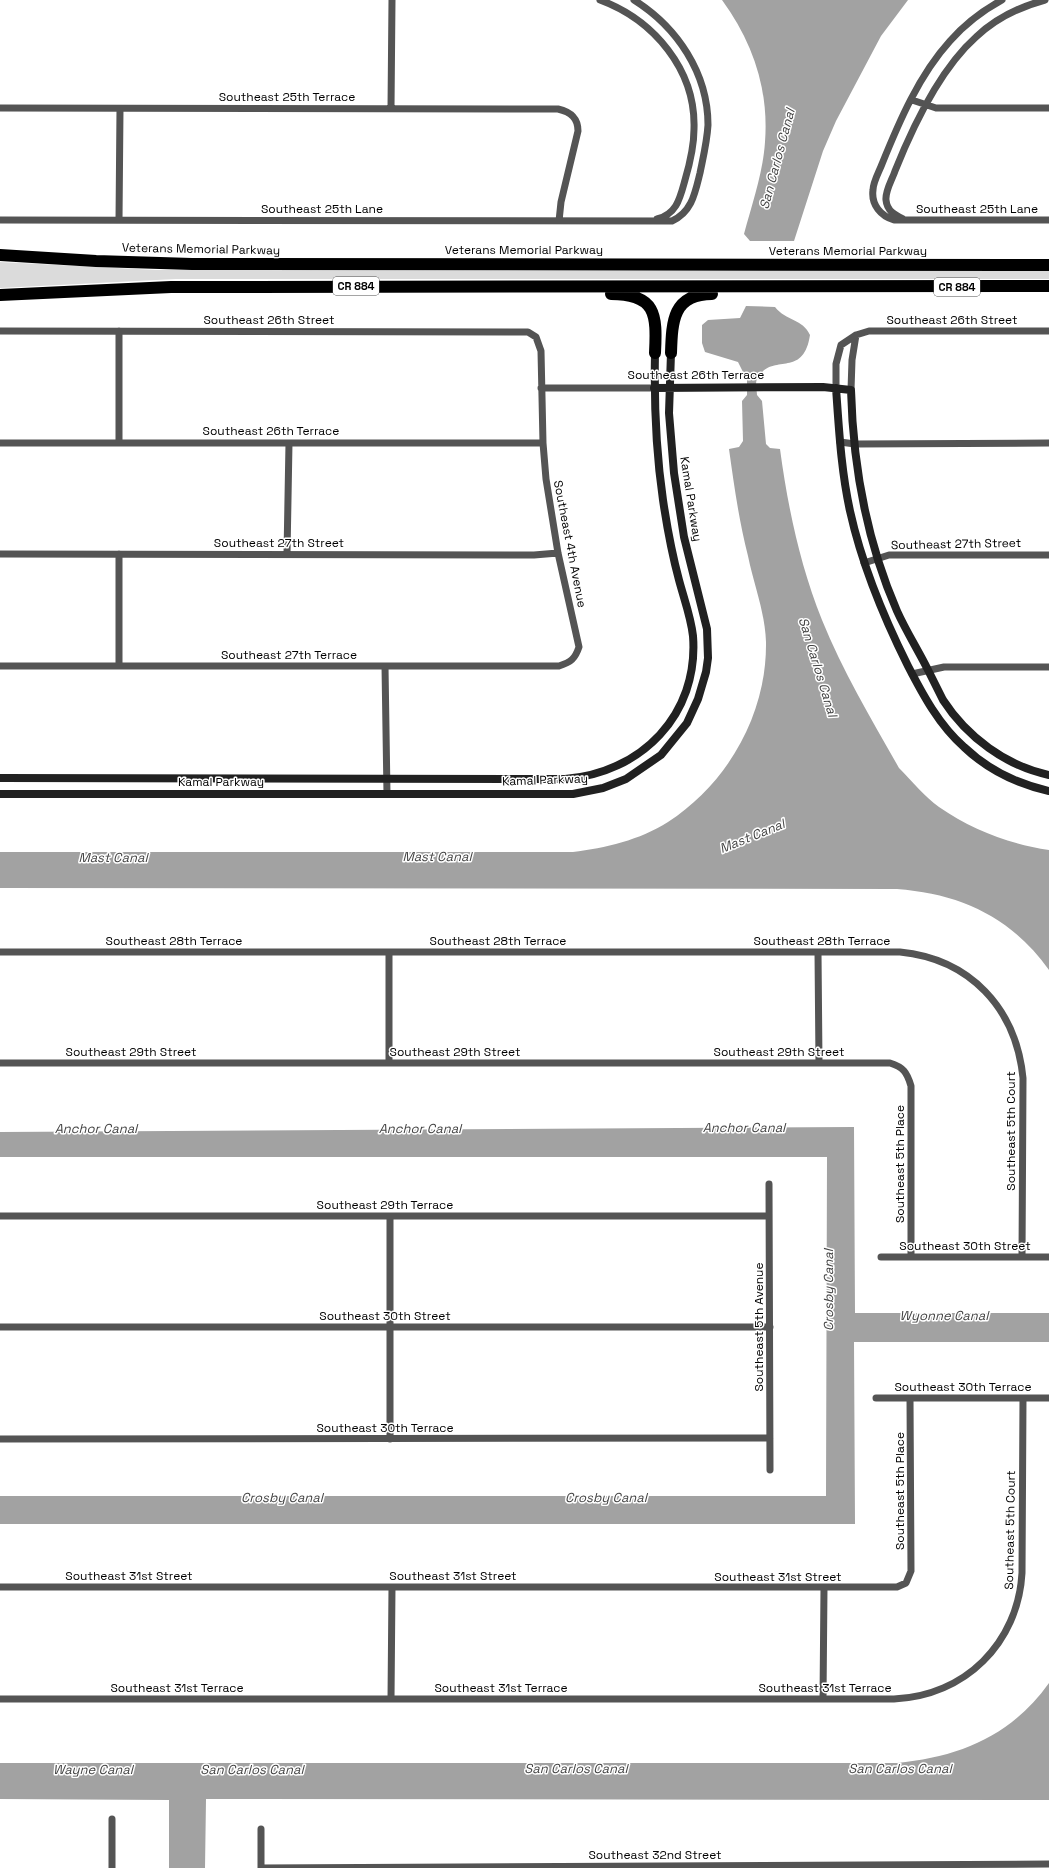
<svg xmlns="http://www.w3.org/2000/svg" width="1049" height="1868" font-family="'Space Grotesk',sans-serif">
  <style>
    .green { fill: #dbdbdb }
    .water { fill: #a2a2a2 }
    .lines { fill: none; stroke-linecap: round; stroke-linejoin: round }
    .street { stroke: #545454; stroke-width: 7 }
    .secondary { stroke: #212121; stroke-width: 8 }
    .highway { stroke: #000; stroke-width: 12 }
    .labels { text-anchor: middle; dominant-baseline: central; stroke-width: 3; stroke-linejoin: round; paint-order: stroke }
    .shield { fill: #fff; stroke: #4c4c4c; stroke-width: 1 }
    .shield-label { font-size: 11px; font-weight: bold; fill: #000 }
    .street-label { font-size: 12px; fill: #000; stroke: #fff }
    .water-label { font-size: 13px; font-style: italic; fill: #434343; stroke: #fff }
  </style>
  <rect width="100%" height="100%" fill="#fff"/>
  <path class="green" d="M 0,262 L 156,270 L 1049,271 L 1049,279 L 176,279 L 0,288 Z"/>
  <path class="water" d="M 722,0 L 908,0 L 881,36 L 836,121 L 823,151 L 794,241 L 750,241 L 744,234 C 752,204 763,173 765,142 C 769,90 753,42 722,0 Z
    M 746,306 L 775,307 C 786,321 803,319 810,335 C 803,380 772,351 757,379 C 755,383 757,391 757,395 L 762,401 L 766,444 L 770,448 L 780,449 C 788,508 800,565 822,620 C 843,672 872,720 899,768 C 912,781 925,797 939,807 C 972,830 1010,844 1049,850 L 1049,970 C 1011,917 961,894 897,889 L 0,888 L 0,852 L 573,852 C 605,848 640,840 668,822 C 728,783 767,714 766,642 C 765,612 754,585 748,556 C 739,521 734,485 729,449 L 739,447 L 743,441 L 742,401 L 747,395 L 747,380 L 738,362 L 705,352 L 702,343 L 702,325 L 708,320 L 740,318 Z
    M 854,1127 L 855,1313 L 1049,1313 L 1049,1342 L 854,1342 L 855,1524 L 0,1524 L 0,1496 L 826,1496 L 827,1157 L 0,1157 L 0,1132 Z
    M 1049,1683 L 1049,1800 L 206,1799 L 205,1868 L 169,1868 L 169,1800 L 0,1799 L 0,1763 L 897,1763 C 960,1757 1011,1736 1049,1683 Z"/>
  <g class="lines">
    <path class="street" d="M 600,0 C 654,20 696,70 694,129 C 694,147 690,163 685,180 C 680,198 677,214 657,219
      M 1002,0 C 982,11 965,24 950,41 C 919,75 899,122 882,164 C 879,172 873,182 873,190 C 871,205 881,216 894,220 L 1049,220
      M 912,100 L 936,108 L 1049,108
      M 0,108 L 558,109 C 571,112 578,118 578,131 L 561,202 L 559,221
      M 391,108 L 392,0
      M 903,219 C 895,215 887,211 886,200 C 885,191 892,180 895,171 C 913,126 939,70 976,37 C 995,19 1019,7 1045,0
      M 0,220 L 672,221 C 692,212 695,193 700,173 C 703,158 707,142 708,125 C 708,73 677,27 634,0
      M 119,220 L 120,109
      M 0,331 L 528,332 L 536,337 L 541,351 L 543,443 L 546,479 L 558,553 L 579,647 C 575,659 571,662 559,666 L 0,666
      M 119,331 L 119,443
      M 541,388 L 654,388
      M 836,388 L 836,364 L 841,345 L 856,335 L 869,331 L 1049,331
      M 851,390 L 852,360 L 856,335
      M 840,442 L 855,444 L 1049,443
      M 0,443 L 543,443
      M 0,554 L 534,555 L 558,553
      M 119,554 L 119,666
      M 287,554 L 289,443
      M 864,563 L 889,555 L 1049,555
      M 385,666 L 387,794
      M 912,674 L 944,667 L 1049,667
      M 0,952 L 900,952 C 970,959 1016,1008 1023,1078 L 1022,1257
      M 389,952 L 389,1063
      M 818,952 L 819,1063
      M 0,1063 L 890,1063 C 903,1067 907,1072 911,1086 L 911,1257
      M 769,1184 L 770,1470
      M 0,1216 L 769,1216
      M 881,1257 L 1049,1257
      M 0,1327 L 770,1327
      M 876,1398 L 1049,1398
      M 0,1439 L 770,1438
      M 390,1439 L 390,1216
      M 0,1587 L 897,1587 L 906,1583 L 911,1571 L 910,1398
      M 0,1699 L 894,1699 C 965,1696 1018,1643 1022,1573 L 1023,1398
      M 391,1699 L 392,1587
      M 823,1699 L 824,1588
      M 261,1829 L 261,1868
      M 112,1868 L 112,1819
      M 261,1868 L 1049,1864"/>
    <path class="secondary" d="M 654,388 L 823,387 L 851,390 C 853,465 867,542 897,611 C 906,631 918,650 928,670 C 933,680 938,690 943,700 C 967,737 1006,766 1049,775
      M 836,388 C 839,429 841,470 850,511 C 862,565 883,616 908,666 C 923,695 939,725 964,747 C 987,769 1018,784 1049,791
      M 0,778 L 565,779 C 641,773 699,715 693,636 C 691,617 684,599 679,580 C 672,554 667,527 663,500 C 656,452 654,402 655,353
      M 0,794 L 573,794 L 603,788 L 626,779 L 661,755 L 687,723 L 698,699 L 706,672 L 708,658 L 707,629 L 684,537 L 674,473 L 669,413 L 671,353"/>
    <path class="highway" d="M 0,255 L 96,261 L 192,264 L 1049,265
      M 611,294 C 656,294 657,314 655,353
      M 0,295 L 171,287 L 1049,286
      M 671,353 C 672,321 673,294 712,294"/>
  </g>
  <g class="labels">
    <g class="shield">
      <rect x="333" y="277" width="46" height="18" rx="3"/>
      <rect x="934" y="278" width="46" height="18" rx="3"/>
    </g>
    <g class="shield-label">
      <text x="356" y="286">CR 884</text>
      <text x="957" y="287">CR 884</text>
    </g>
    <g class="street-label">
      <text x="287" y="97">Southeast 25th Terrace</text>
      <text x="322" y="209">Southeast 25th Lane</text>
      <text x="977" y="209">Southeast 25th Lane</text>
      <text transform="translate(201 249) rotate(1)">Veterans Memorial Parkway</text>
      <text x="524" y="250">Veterans Memorial Parkway</text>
      <text x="848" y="251">Veterans Memorial Parkway</text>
      <text x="269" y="320">Southeast 26th Street</text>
      <text x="952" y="320">Southeast 26th Street</text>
      <text x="696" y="375">Southeast 26th Terrace</text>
      <text x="271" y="431">Southeast 26th Terrace</text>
      <text transform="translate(691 499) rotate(81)">Kamal Parkway</text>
      <text x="279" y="543">Southeast 27th Street</text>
      <text transform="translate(570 544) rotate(79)">Southeast 4th Avenue</text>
      <text transform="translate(956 544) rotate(-1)">Southeast 27th Street</text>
      <text x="289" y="655">Southeast 27th Terrace</text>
      <text transform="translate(545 780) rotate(-2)">Kamal Parkway</text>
      <text x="221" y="782">Kamal Parkway</text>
      <text x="174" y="941">Southeast 28th Terrace</text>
      <text x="498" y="941">Southeast 28th Terrace</text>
      <text x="822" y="941">Southeast 28th Terrace</text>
      <text x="131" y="1052">Southeast 29th Street</text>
      <text x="455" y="1052">Southeast 29th Street</text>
      <text x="779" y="1052">Southeast 29th Street</text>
      <text transform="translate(1011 1131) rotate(-90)">Southeast 5th Court</text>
      <text transform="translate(900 1164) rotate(-90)">Southeast 5th Place</text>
      <text x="385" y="1205">Southeast 29th Terrace</text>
      <text x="965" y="1246">Southeast 30th Street</text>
      <text x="385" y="1316">Southeast 30th Street</text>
      <text transform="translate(759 1327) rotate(-90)">Southeast 5th Avenue</text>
      <text x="963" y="1387">Southeast 30th Terrace</text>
      <text x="385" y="1428">Southeast 30th Terrace</text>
      <text transform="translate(900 1491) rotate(-90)">Southeast 5th Place</text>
      <text transform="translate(1010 1530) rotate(-89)">Southeast 5th Court</text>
      <text x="129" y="1576">Southeast 31st Street</text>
      <text x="453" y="1576">Southeast 31st Street</text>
      <text x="778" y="1577">Southeast 31st Street</text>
      <text x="177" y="1688">Southeast 31st Terrace</text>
      <text x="501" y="1688">Southeast 31st Terrace</text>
      <text x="825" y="1688">Southeast 31st Terrace</text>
      <text x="655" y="1855">Southeast 32nd Street</text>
    </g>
    <g class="water-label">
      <text transform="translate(777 159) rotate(-75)">San Carlos Canal</text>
      <text transform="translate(818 667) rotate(73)">San Carlos Canal</text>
      <text transform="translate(752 836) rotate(-22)">Mast Canal</text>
      <text x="437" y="856">Mast Canal</text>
      <text x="113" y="857">Mast Canal</text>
      <text x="744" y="1127">Anchor Canal</text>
      <text x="96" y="1128">Anchor Canal</text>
      <text x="420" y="1128">Anchor Canal</text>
      <text transform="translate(828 1290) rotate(-90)">Crosby Canal</text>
      <text x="944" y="1315">Wyonne Canal</text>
      <text x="282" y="1497">Crosby Canal</text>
      <text x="606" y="1497">Crosby Canal</text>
      <text x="576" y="1768">San Carlos Canal</text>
      <text x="900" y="1768">San Carlos Canal</text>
      <text x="93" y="1769">Wayne Canal</text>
      <text x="252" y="1769">San Carlos Canal</text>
    </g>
  </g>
</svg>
